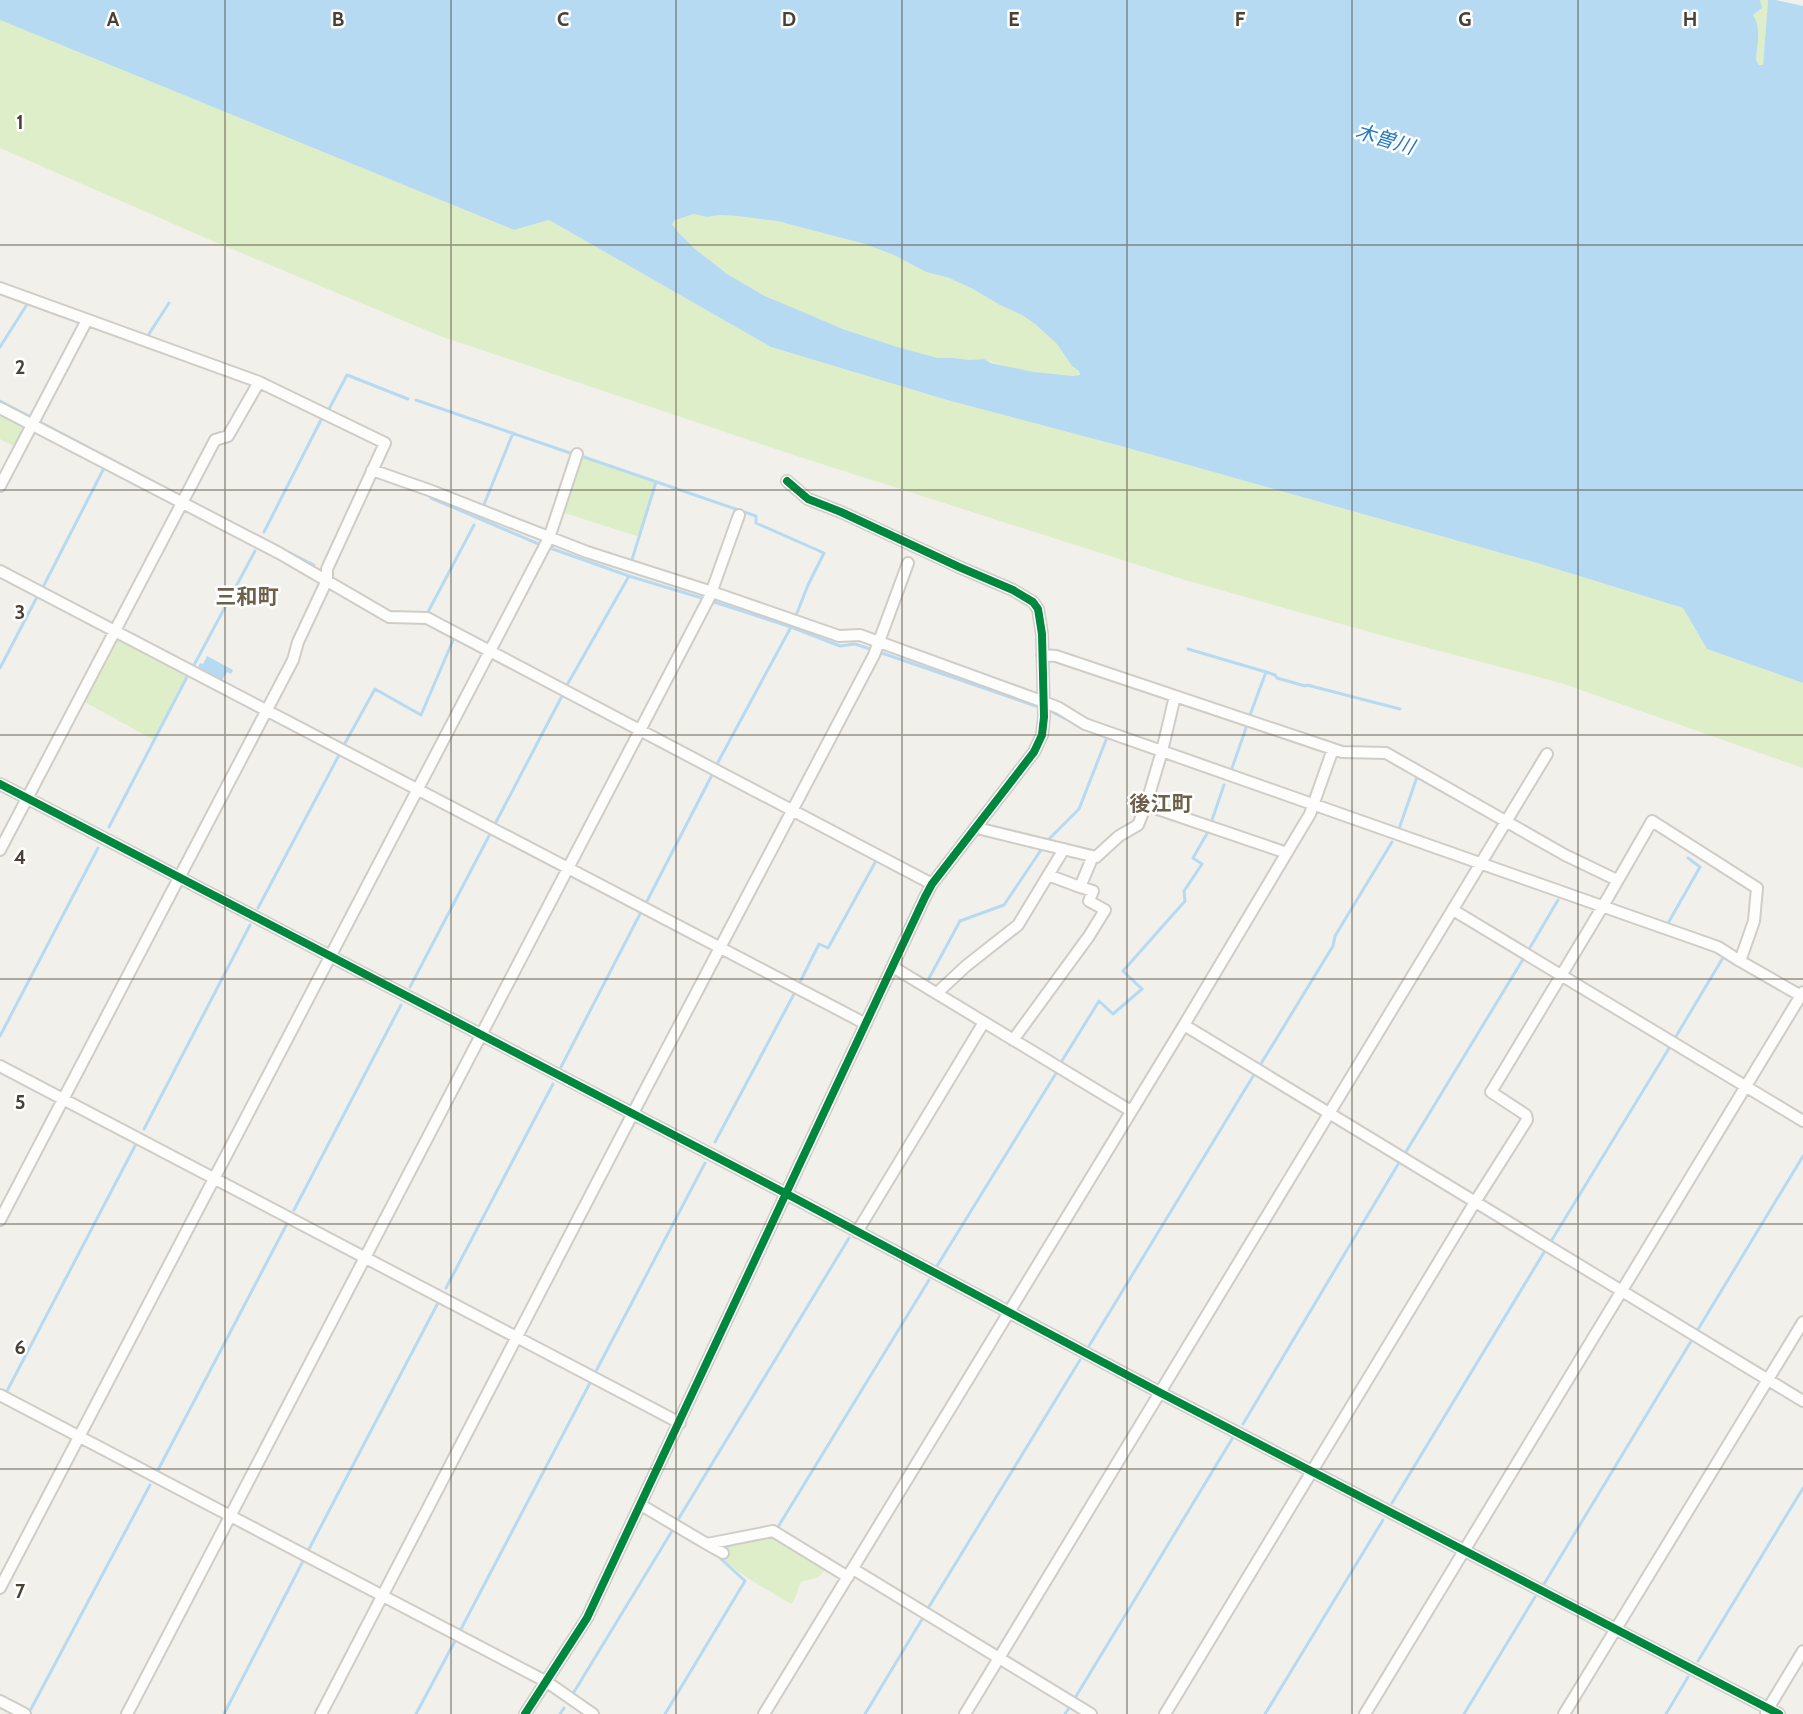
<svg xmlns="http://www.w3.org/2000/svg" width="1803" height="1714" font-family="Cabin,'Noto Sans JP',sans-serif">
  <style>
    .green { fill: #deeec8 }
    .water { fill: #b7daf3; fill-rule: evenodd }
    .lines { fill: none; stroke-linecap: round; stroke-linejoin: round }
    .stream { stroke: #b7daf3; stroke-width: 3 }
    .minor-casing { stroke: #d0cdc8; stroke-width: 14 }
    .minor { stroke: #fdfdfc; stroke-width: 10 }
    .cycleway-casing { stroke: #fff; stroke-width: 11 }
    .cycleway { stroke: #00873e; stroke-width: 8 }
    .grid { fill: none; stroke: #494135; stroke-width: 1.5; stroke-opacity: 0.55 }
    .labels { text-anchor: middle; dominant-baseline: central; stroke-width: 5; stroke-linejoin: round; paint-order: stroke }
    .water-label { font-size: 20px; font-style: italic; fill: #247abf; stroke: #fff }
    .quarter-label { font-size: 21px; font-weight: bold; fill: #6c604b; stroke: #fff }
    .grid-label { font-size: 20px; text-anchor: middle; font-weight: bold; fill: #494135; stroke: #fff; stroke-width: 5; stroke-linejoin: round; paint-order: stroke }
  </style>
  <rect width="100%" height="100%" fill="#f2f0ea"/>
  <path class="green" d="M 1760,0 L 1768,0 L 1763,65 L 1759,65 L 1756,60 C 1757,45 1762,28 1753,15 L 1760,10 Z
    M 0,20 L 514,230 L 549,220 L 771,347 L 947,400 L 1128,448 L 1537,563 L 1683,608 L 1707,649 L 1803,683 L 1803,768 L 1561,683 L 1402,641 L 1185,580 L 797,456 L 440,336 L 208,239 L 0,148 Z
    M 694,214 L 707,217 L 720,215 L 737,216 L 777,221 L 866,244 L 894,255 L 926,272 L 949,278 L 971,288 L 1000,305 L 1022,315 L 1035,324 L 1057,344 L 1072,366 L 1079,371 L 1080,375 C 1055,379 1009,368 986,360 C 980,358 974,361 968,360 C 964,360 959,358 955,358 C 948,358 942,359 936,358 C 913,353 889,345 867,337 C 806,316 709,279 672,224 L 675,220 Z
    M 0,411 L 26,425 L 15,447 L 0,439 Z
    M 581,456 L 656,482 L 640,537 L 561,512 Z
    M 117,637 L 188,675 L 154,740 L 83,701 Z
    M 774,1535 L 826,1567 C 820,1580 814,1578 801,1582 C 797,1590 797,1598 791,1604 L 749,1579 L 721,1559 L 728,1552 L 725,1548 Z"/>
  <path class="water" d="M 0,0 L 1760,0 L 1762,8 L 1753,15 C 1762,28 1757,45 1756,60 L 1759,65 L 1763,65 L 1768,0 L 1776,0 L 1803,6 L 1803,683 L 1707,649 L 1683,608 L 1537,563 L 1128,448 L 947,400 L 771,347 L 549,220 L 514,230 L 0,20 ZM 694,214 L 707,217 L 720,215 L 737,216 L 777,221 L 865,244 L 894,255 L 926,272 L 949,278 L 971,288 L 1000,305 L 1022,315 L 1035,324 L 1057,344 L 1072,366 L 1079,371 L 1080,375 L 1073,376 L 1034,372 L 991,363 L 984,359 L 969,360 L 955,358 L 938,358 L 897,347 L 843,329 L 765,296 L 727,274 L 695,249 L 678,232 L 672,224 L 675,220 Z
    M 207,656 L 233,670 L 231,674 L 227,672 L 222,680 L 198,667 L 200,663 L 203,664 Z"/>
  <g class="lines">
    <path class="stream" d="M 147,337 L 169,303
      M 0,347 L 26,306
      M 416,400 L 573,454
      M 0,401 L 139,474
      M 328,411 L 347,375 L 408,399
      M 581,456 L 756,516 L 756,523 L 824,553 L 808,585 L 795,618
      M 431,498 L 541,545
      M 483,507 L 513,433
      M 264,532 L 322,418
      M 280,548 L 314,565
      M 550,548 L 629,576 L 705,599
      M 631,563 L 656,482
      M 42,589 L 103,470
      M 714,602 L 791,627 L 840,646 L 855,644 L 873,650
      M 433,615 L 428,612 L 474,525
      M 1188,649 L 1266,672 L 1250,715
      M 879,652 L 1036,706
      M 193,667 L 255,551
      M 0,668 L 38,595
      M 1266,672 L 1275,675 L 1277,678 L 1305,686 L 1307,685 L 1400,709
      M 567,685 L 629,576
      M 1054,713 L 1070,721
      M 344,745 L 375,689 L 421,715 L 454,638
      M 717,764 L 791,627
      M 1231,771 L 1246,728
      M 1211,823 L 1224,785
      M 495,824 L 562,696
      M 109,827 L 188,675
      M 1399,829 L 1417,777 L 1452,797
      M 1049,839 L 1079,809 L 1106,740
      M 646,903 L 713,773
      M 258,908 L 339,755
      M 1667,925 L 1700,867 L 1688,858
      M 1528,951 L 1558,900
      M 928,983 L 927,982 L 960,921 L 1004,905 L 1043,847
      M 799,984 L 819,944 L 828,948 L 877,859
      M 410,987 L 490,834
      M 0,1036 L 98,848
      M 1675,1038 L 1724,956
      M 1032,1045 L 1052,1057
      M 1060,1064 L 1099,1001 L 1113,1014 L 1142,989 L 1123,971 L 1185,901 L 1184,891 L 1202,864 L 1193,858 L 1209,830
      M 561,1067 L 641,912
      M 1259,1067 L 1333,946 L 1335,936 L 1392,842
      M 144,1129 L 250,925
      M 715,1142 L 794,994
      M 1404,1155 L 1525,956
      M 294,1210 L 401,1005
      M 1550,1243 L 1671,1045
      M 937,1266 L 1058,1070
      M 446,1288 L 553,1084
      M 1697,1331 L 1803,1156
      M 1089,1346 L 1255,1073
      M 583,1366 L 595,1373 L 705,1163
      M 7,1391 L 137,1142
      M 1243,1424 L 1400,1161
      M 158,1470 L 289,1220
      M 1392,1503 L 1546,1249
      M 679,1518 L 849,1238
      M 778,1527 L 929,1280
      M 724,1547 L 735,1544
      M 309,1549 L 439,1301
      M 1544,1584 L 1693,1338
      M 927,1610 L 1080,1360
      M 461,1629 L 591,1381
      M 1698,1661 L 1803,1488
      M 574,1692 L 672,1531
      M 1075,1698 L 1232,1439
      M 31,1709 L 150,1485
      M 224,1714 L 303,1561
      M 416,1714 L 456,1639
      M 560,1714 L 564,1708
      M 665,1714 L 745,1581 L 721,1559 L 721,1557
      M 865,1714 L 924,1616
      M 1065,1714 L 1071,1705
      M 1265,1714 L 1383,1520
      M 1464,1714 L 1535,1597
      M 1666,1714 L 1688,1677"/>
    <defs>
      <path id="minor" d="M 0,288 L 259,382 L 385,443 L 327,569 L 327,580 L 298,642 L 293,660 L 0,1220
        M 0,408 L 279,553 L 389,617 L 427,618 L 932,884
        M 372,470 L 429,490 L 587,552 L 712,592 L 839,636 L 860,635 L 1044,702 L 1059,708 L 1085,724 L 1718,947 L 1740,961
        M 0,486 L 87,320
        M 0,571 C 289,722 577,874 866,1024
        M 1042,655 L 1056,656 L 1333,749 L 1342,752 L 1386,753 L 1565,855 L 1617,880
        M 0,784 L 785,1193 L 1159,1392 L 1779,1714
        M 1146,805 L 1162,751 L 1175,696
        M 977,827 L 985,830 L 1096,857 L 1119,836 L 1138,825 L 1146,805 L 1287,853
        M 0,850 L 215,440 L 228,436 L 259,382
        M 1048,875 L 1080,887
        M 1453,910 L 1803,1121
        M 893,967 L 1131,1111
        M 937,993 L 966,966 L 1018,925 L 1064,849
        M 1184,1025 L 1803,1401
        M 1013,1040 L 1089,936 L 1105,910 L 1089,901 L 1093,891 L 1080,887 L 1093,856
        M 0,1066 L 680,1423
        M 857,1232 L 984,1022
        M 0,1395 L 547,1682 L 593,1714
        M 641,1505 L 707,1544 L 773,1531 L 848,1577
        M 707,1544 L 723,1553
        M 853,1569 L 1091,1714
        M 0,1588 L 549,538 L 577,454
        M 0,1701 L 25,1714
        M 1766,1712 L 1803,1651
        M 127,1714 L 710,596 L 739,515
        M 321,1714 L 632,1115 L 874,655 L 908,563
        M 525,1714 L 587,1618 L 925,897 L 932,884 L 1034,752 L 1042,735 L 1044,717 L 1042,634 L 1038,609 L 1033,602 L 1013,590 L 959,567 L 841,512 L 808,499 L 787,481
        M 764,1714 L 1184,1025 L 1310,814 L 1333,749
        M 965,1714 L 1547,754
        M 1165,1714 L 1475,1202 L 1527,1120 L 1526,1115 L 1491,1092 L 1603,906 L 1652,821 L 1757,888 L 1754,921 L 1740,961 L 1803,997
        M 1365,1714 L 1803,992
        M 1564,1714 L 1803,1322"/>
    </defs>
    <use href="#minor" class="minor-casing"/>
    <use href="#minor" class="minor"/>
    <defs>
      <path id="cycleway" d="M 0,784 L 785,1193 L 1159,1392 L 1779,1714
        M 525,1714 L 587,1618 L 925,897 L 932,884 L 1034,752 L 1042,735 L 1044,717 L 1042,634 L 1038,609 L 1033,602 L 1013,590 L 959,567 L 841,512 L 808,499 L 787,481"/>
    </defs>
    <use href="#cycleway" class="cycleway-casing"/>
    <use href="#cycleway" class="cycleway"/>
  </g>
  <path class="grid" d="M 225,0 L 225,1714M 451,0 L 451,1714M 676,0 L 676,1714M 902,0 L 902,1714M 1127,0 L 1127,1714M 1352,0 L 1352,1714M 1578,0 L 1578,1714M 0,245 L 1803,245M 0,490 L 1803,490M 0,735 L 1803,735M 0,979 L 1803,979M 0,1224 L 1803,1224M 0,1469 L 1803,1469"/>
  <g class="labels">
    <g class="water-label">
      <text transform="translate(1385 139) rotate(17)">木曽川</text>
    </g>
    <g class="quarter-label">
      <text x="247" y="596">三和町</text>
      <text x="1161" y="803">後江町</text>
    </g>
  </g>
  <g class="grid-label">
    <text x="113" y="26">A</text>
    <text x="338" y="26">B</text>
    <text x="563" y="26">C</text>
    <text x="789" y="26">D</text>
    <text x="1014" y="26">E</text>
    <text x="1240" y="26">F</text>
    <text x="1465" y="26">G</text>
    <text x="1690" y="26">H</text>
    <text x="20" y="129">1</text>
    <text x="20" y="374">2</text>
    <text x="20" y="619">3</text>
    <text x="20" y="864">4</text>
    <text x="20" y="1109">5</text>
    <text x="20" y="1354">6</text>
    <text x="20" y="1598">7</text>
  </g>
</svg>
